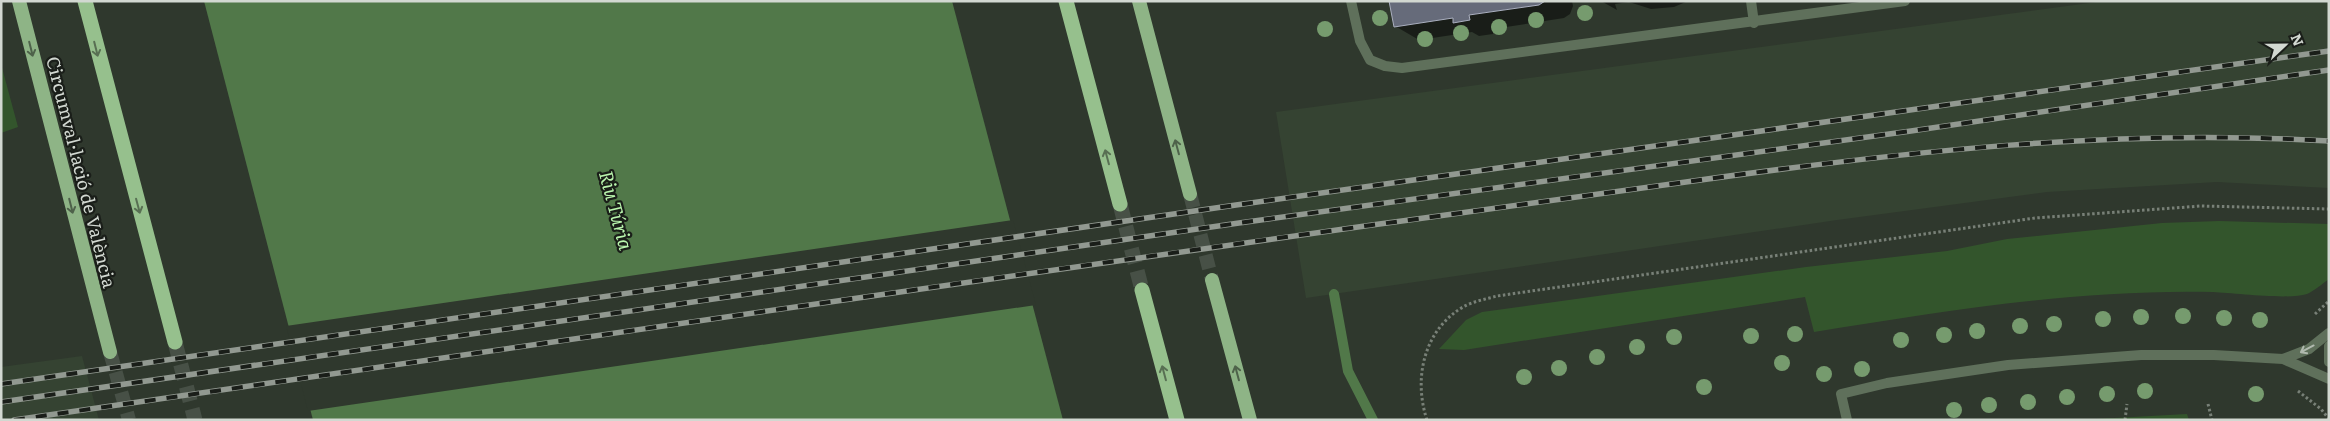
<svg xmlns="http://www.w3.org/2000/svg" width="2330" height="421" font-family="Literata,serif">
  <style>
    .built { fill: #354332 }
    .green { fill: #33552c }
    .water { fill: #517849 }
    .pier { fill: #2f382d }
    .shadow { fill: #0007 }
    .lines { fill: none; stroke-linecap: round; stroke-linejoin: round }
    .stream { stroke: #517849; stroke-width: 10 }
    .building { fill: #666b7a; stroke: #aaafbf }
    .trunk-tunnel { stroke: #475046; stroke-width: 14; stroke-dasharray: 14 7; stroke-linecap: butt }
    .motorway-tunnel { stroke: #475046; stroke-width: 15; stroke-dasharray: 15 8; stroke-linecap: butt }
    .path { stroke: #788077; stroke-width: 3; stroke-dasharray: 2.5 2.5; stroke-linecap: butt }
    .minor { stroke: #5f705b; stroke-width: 10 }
    .trunk { stroke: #8eb486; stroke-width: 14 }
    .motorway { stroke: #96c08d; stroke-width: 15 }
    .rail-casing { stroke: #929991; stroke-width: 5.5 }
    .rail { stroke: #1a1e19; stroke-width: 4; stroke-dasharray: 11; stroke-linecap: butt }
    .tree { fill: #769b6e }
    .oneway { stroke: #4e624a }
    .oneway2 { stroke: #586f53 }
    .oneway3 { stroke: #b0b9ae }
    .labels { text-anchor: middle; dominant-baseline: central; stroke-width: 4.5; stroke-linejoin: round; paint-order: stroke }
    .street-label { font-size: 18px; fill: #d2d8d1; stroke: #1a1e19 }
    .water-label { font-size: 19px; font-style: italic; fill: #baf6ae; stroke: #1a1e19 }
  </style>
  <rect width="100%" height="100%" fill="#2f382d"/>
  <path class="built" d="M 2104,1 L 2329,1 L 2329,188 L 2217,182 L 2047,192 L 1837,220 L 1306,298 L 1276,112 Z
    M 82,356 L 99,420 L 1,420 L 1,367 Z"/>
  <path class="green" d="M 1,64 L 18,127 L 1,133 Z
    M 2219,221 L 2329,224 L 2329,279 C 2322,284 2314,291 2307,294 C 2288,300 2235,293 2213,292 C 2078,289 1946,311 1814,332 L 1805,297 L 1464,350 L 1439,349 L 1466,320 L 1482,312 L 1806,267 L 1947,251 L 2007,239 L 2162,223 Z
    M 2187,414 L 2189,420 L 2078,420 Z"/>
  <path class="water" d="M 204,1 L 952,1 L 1063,420 L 313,420 Z"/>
  <path class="pier" d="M 1013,220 L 1036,305 L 308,411 L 286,326 Z"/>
  <path class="shadow" d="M 1390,1 L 1572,1 L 1573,6 L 1570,14 L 1564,18 L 1493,29 L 1493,34 L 1479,36 L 1472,32 L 1419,40 L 1395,26 Z
    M 1601,1 L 1688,1 L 1674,7 L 1651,9 L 1629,2 L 1615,4 L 1617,10 Z"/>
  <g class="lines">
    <path class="stream" d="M 1334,294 L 1348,371 L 1373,420"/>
  </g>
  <path class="building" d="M 1389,1 L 1545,1 L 1539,5 L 1469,15 L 1470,20 L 1453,23 L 1453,18 L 1394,27 Z"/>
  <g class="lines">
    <path class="trunk-tunnel" d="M 1190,194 L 1212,280
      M 110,352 L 129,420"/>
    <path class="motorway-tunnel" d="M 1120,204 L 1142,290
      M 175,342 L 195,420"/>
    <path class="path" d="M 2315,314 L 2329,301
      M 2298,391 L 2321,409 L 2329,419
      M 2208,404 L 2212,420
      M 1427,420 C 1413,378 1424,330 1463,307 C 1473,301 1487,299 1497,296 L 2035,218 L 2201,206 L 2329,209
      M 2125,420 L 2127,404"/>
    <path class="minor" d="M 1351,1 L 1360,41 L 1370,60 L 1385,66 L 1402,68 L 1905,1
      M 1751,1 L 1754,23
      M 2329,346 L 2329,362
      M 2283,359 L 2309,349 L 2329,333
      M 1847,420 L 1841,394 L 1887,383 L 2008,365 L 2141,355 L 2214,355 L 2283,359 L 2329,379"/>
    <path class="trunk" d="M 19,1 L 110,352
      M 1139,1 L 1190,194
      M 1212,280 L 1250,420"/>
    <path class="motorway" d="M 85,1 L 175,342
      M 1066,1 L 1120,204
      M 1142,290 L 1177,420"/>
    <defs>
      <path id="rail" d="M 1,384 L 1236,205 L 2329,51
        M 1,402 L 1239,223 L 1911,131 L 2329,70
        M 14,420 C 467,355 919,288 1372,225 C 1477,211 1582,196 1686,182 C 1900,152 2113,128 2329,141"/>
    </defs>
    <use href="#rail" class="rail-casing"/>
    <use href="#rail" class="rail"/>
  </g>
  <g class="tree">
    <circle cx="1585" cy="13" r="8"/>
    <circle cx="1380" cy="18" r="8"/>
    <circle cx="1536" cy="20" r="8"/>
    <circle cx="1499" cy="27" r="8"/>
    <circle cx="1325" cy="29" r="8"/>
    <circle cx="1461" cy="33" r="8"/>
    <circle cx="1425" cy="39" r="8"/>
    <circle cx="2183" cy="316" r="8"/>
    <circle cx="2141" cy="317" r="8"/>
    <circle cx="2224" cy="318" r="8"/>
    <circle cx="2103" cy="319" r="8"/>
    <circle cx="2260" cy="320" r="8"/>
    <circle cx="2054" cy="324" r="8"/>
    <circle cx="2020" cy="326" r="8"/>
    <circle cx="1977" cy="331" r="8"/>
    <circle cx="1795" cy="334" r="8"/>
    <circle cx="1944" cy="335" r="8"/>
    <circle cx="1751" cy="336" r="8"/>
    <circle cx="1674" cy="337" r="8"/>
    <circle cx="1901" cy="340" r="8"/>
    <circle cx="1637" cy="347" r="8"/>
    <circle cx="1597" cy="357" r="8"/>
    <circle cx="1782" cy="363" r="8"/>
    <circle cx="1559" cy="368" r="8"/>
    <circle cx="1862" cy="369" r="8"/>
    <circle cx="1824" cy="374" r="8"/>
    <circle cx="1524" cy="377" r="8"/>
    <circle cx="1704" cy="387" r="8"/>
    <circle cx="2145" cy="391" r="8"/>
    <circle cx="2107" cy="394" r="8"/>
    <circle cx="2256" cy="394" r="8"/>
    <circle cx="2067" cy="397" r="8"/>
    <circle cx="2028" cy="402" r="8"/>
    <circle cx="1989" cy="405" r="8"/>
    <circle cx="1954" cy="410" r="8"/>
  </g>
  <defs><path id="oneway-shaft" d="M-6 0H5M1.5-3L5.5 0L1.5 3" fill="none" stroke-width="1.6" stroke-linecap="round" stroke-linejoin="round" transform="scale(1.25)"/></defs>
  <g class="oneway">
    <use href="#oneway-shaft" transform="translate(31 49) rotate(76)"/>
    <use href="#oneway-shaft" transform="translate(1177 147) rotate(-105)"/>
    <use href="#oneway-shaft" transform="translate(71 206) rotate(76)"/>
    <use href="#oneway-shaft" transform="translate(1237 373) rotate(-105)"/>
  </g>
  <g class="oneway2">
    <use href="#oneway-shaft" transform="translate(96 49) rotate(76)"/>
    <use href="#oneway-shaft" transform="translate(1107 157) rotate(-105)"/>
    <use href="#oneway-shaft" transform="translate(138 206) rotate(75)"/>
    <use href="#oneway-shaft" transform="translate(1164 373) rotate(-105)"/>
  </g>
  <use class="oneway3" href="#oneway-shaft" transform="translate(2307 349) rotate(152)"/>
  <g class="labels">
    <g class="street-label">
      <text transform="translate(82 172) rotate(76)">Circumval·lació de València</text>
    </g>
    <g class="water-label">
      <text transform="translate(617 210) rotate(75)">Riu Túria</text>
    </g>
  </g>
  <rect width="2330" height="421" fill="none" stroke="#d2d8d1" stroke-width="5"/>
  <g transform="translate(2285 45) rotate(68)" stroke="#1a1e19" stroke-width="4" paint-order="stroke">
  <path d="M0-4L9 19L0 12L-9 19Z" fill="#d2d8d1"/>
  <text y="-8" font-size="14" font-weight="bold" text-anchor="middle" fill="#d2d8d1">N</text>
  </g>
</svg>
